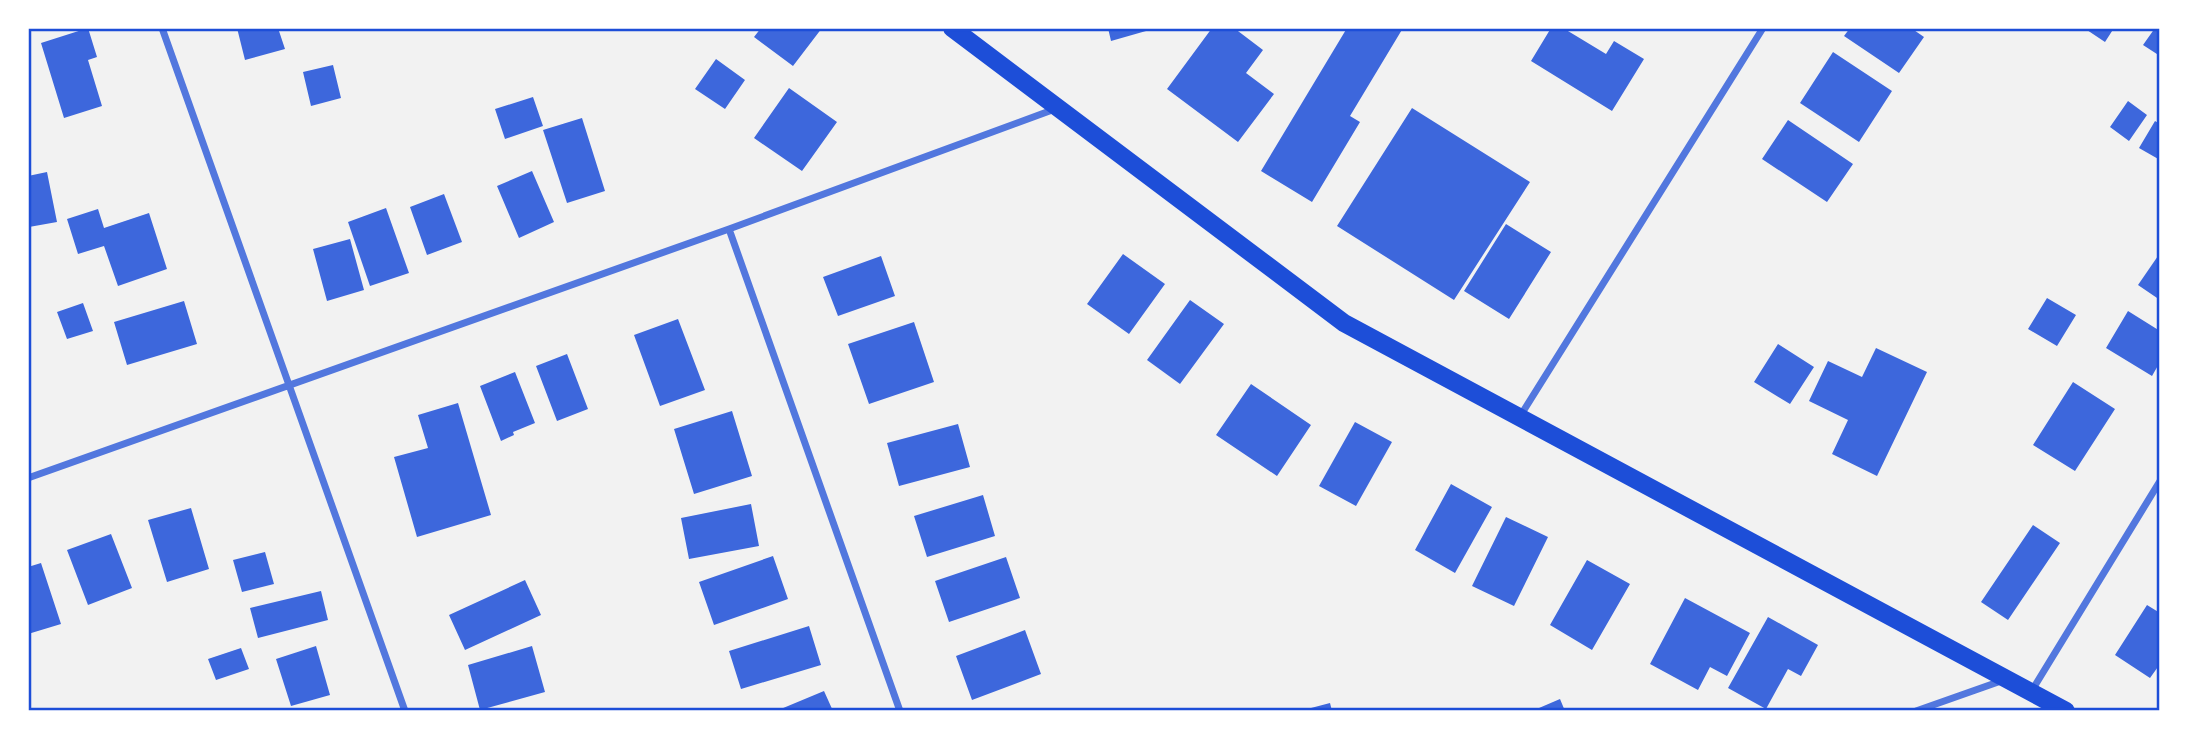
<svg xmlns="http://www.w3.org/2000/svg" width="2188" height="739" font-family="Inter,sans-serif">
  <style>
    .building { fill: #3d67dc }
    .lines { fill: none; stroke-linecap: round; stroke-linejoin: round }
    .minor { stroke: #5277de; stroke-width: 7 }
    .primary { stroke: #1d4ed8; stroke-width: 18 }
    .neatline { fill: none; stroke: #1d4ed8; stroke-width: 2.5 }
  </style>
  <rect width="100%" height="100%" fill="#f2f2f2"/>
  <path class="building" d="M 88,28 L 97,57 L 88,60 L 102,106 L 64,118 L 41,43 Z
    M 237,28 L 278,28 L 285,49 L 245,60 Z
    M 761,28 L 822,28 L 793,66 L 754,37 Z
    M 1108,28 L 1153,28 L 1153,29 L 1111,41 Z
    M 1212,28 L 1234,28 L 1263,50 L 1246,73 L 1274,94 L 1238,142 L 1167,89 Z
    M 1347,28 L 1403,28 L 1350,116 L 1360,122 L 1312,202 L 1261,171 Z
    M 1551,28 L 1563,28 L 1606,54 L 1614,41 L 1644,59 L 1612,111 L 1531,61 Z
    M 1850,28 L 1911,28 L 1924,37 L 1899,73 L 1844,36 Z
    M 2084,28 L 2114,28 L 2105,42 Z
    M 2155,28 L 2160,28 L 2160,56 L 2143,45 Z
    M 1833,52 L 1892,91 L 1859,142 L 1800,103 Z
    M 716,59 L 745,80 L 725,109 L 695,89 Z
    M 333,65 L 341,98 L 311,106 L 303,72 Z
    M 789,88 L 837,122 L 802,171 L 754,138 Z
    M 533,97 L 543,126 L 505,139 L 495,109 Z
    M 2128,101 L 2147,115 L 2129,141 L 2110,127 Z
    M 1412,108 L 1530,182 L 1454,300 L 1337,226 Z
    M 582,118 L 605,191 L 567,203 L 543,130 Z
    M 1788,120 L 1853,164 L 1827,202 L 1762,159 Z
    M 2155,121 L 2160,124 L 2160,160 L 2139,148 Z
    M 532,171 L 554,222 L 519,238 L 497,186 Z
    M 47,172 L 57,222 L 29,227 L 28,176 Z
    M 444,194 L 462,242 L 427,255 L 410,207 Z
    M 386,208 L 409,273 L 370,286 L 348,222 Z
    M 98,209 L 104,228 L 149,213 L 167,269 L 118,286 L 104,246 L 78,254 L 67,219 Z
    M 1506,224 L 1551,252 L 1509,319 L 1464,291 Z
    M 350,239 L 364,290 L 327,301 L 313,249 Z
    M 2160,253 L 2160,300 L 2138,285 Z
    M 1123,254 L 1165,284 L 1129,334 L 1087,304 Z
    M 881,256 L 895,296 L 838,316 L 823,277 Z
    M 2047,298 L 2076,315 L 2057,346 L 2028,329 Z
    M 1190,300 L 1224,324 L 1180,384 L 1147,360 Z
    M 184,301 L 197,344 L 127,365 L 114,322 Z
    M 83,303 L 93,331 L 67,339 L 57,312 Z
    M 2128,311 L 2160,331 L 2160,362 L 2152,376 L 2106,348 Z
    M 678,319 L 705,390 L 660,406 L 634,335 Z
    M 914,322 L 934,382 L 869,404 L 848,344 Z
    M 1778,344 L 1814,367 L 1790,404 L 1754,382 Z
    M 1876,348 L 1927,372 L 1877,476 L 1832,454 L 1848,420 L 1809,401 L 1828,361 L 1862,377 Z
    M 567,354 L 588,409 L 557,421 L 536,366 Z
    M 515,372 L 535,423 L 513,432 L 514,435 L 501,441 L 480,386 Z
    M 2073,382 L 2115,409 L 2075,471 L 2033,445 Z
    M 1251,384 L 1311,425 L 1277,476 L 1216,435 Z
    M 458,403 L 491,515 L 417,537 L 394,457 L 428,448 L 418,415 Z
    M 732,411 L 752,476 L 694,494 L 674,429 Z
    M 1355,422 L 1392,442 L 1356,506 L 1319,486 Z
    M 958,424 L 970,467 L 899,486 L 887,443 Z
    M 1451,484 L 1492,507 L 1455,573 L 1415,550 Z
    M 983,495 L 995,536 L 927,557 L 914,516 Z
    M 751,504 L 759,546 L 689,559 L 681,518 Z
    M 191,508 L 209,569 L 167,582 L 148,520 Z
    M 1506,517 L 1548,537 L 1514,606 L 1472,586 Z
    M 2033,525 L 2060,543 L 2008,620 L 1981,602 Z
    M 111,534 L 132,588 L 88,605 L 67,550 Z
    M 265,552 L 274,584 L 242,592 L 233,560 Z
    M 773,556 L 788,599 L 714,625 L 699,582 Z
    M 1006,557 L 1020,598 L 949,622 L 935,581 Z
    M 1587,560 L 1630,584 L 1592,650 L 1550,625 Z
    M 41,563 L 61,624 L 28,634 L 28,567 Z
    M 525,580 L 541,615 L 465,650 L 449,615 Z
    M 321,591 L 328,620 L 258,638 L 250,608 Z
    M 1685,598 L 1750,633 L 1727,676 L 1710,667 L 1698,690 L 1650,664 Z
    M 2147,605 L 2160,613 L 2160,664 L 2150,678 L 2115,655 Z
    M 1768,617 L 1818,645 L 1801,676 L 1788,669 L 1766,709 L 1728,688 Z
    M 809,626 L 821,665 L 741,689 L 729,651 Z
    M 1025,630 L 1041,674 L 972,700 L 956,656 Z
    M 316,646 L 330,695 L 291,706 L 276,659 Z
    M 532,646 L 545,692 L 480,710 L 468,665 Z
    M 241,648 L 249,669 L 216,680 L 208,659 Z
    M 824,691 L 833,711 L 776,711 Z
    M 1560,699 L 1565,711 L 1532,711 Z
    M 1330,703 L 1332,711 L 1312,711 L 1311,708 Z"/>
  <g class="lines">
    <path class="minor" d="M 162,28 L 405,711
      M 729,229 L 900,711
      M 1519,418 L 1763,28
      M 28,478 L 729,229 L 1055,109
      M 2031,692 L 2160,481
      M 1916,711 L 2001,681"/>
    <path class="primary" d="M 952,28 L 1344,323 L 2066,711"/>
  </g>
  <rect width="2188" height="739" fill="none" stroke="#ffffff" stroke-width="60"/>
  <rect x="30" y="30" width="2128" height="679" class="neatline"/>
</svg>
